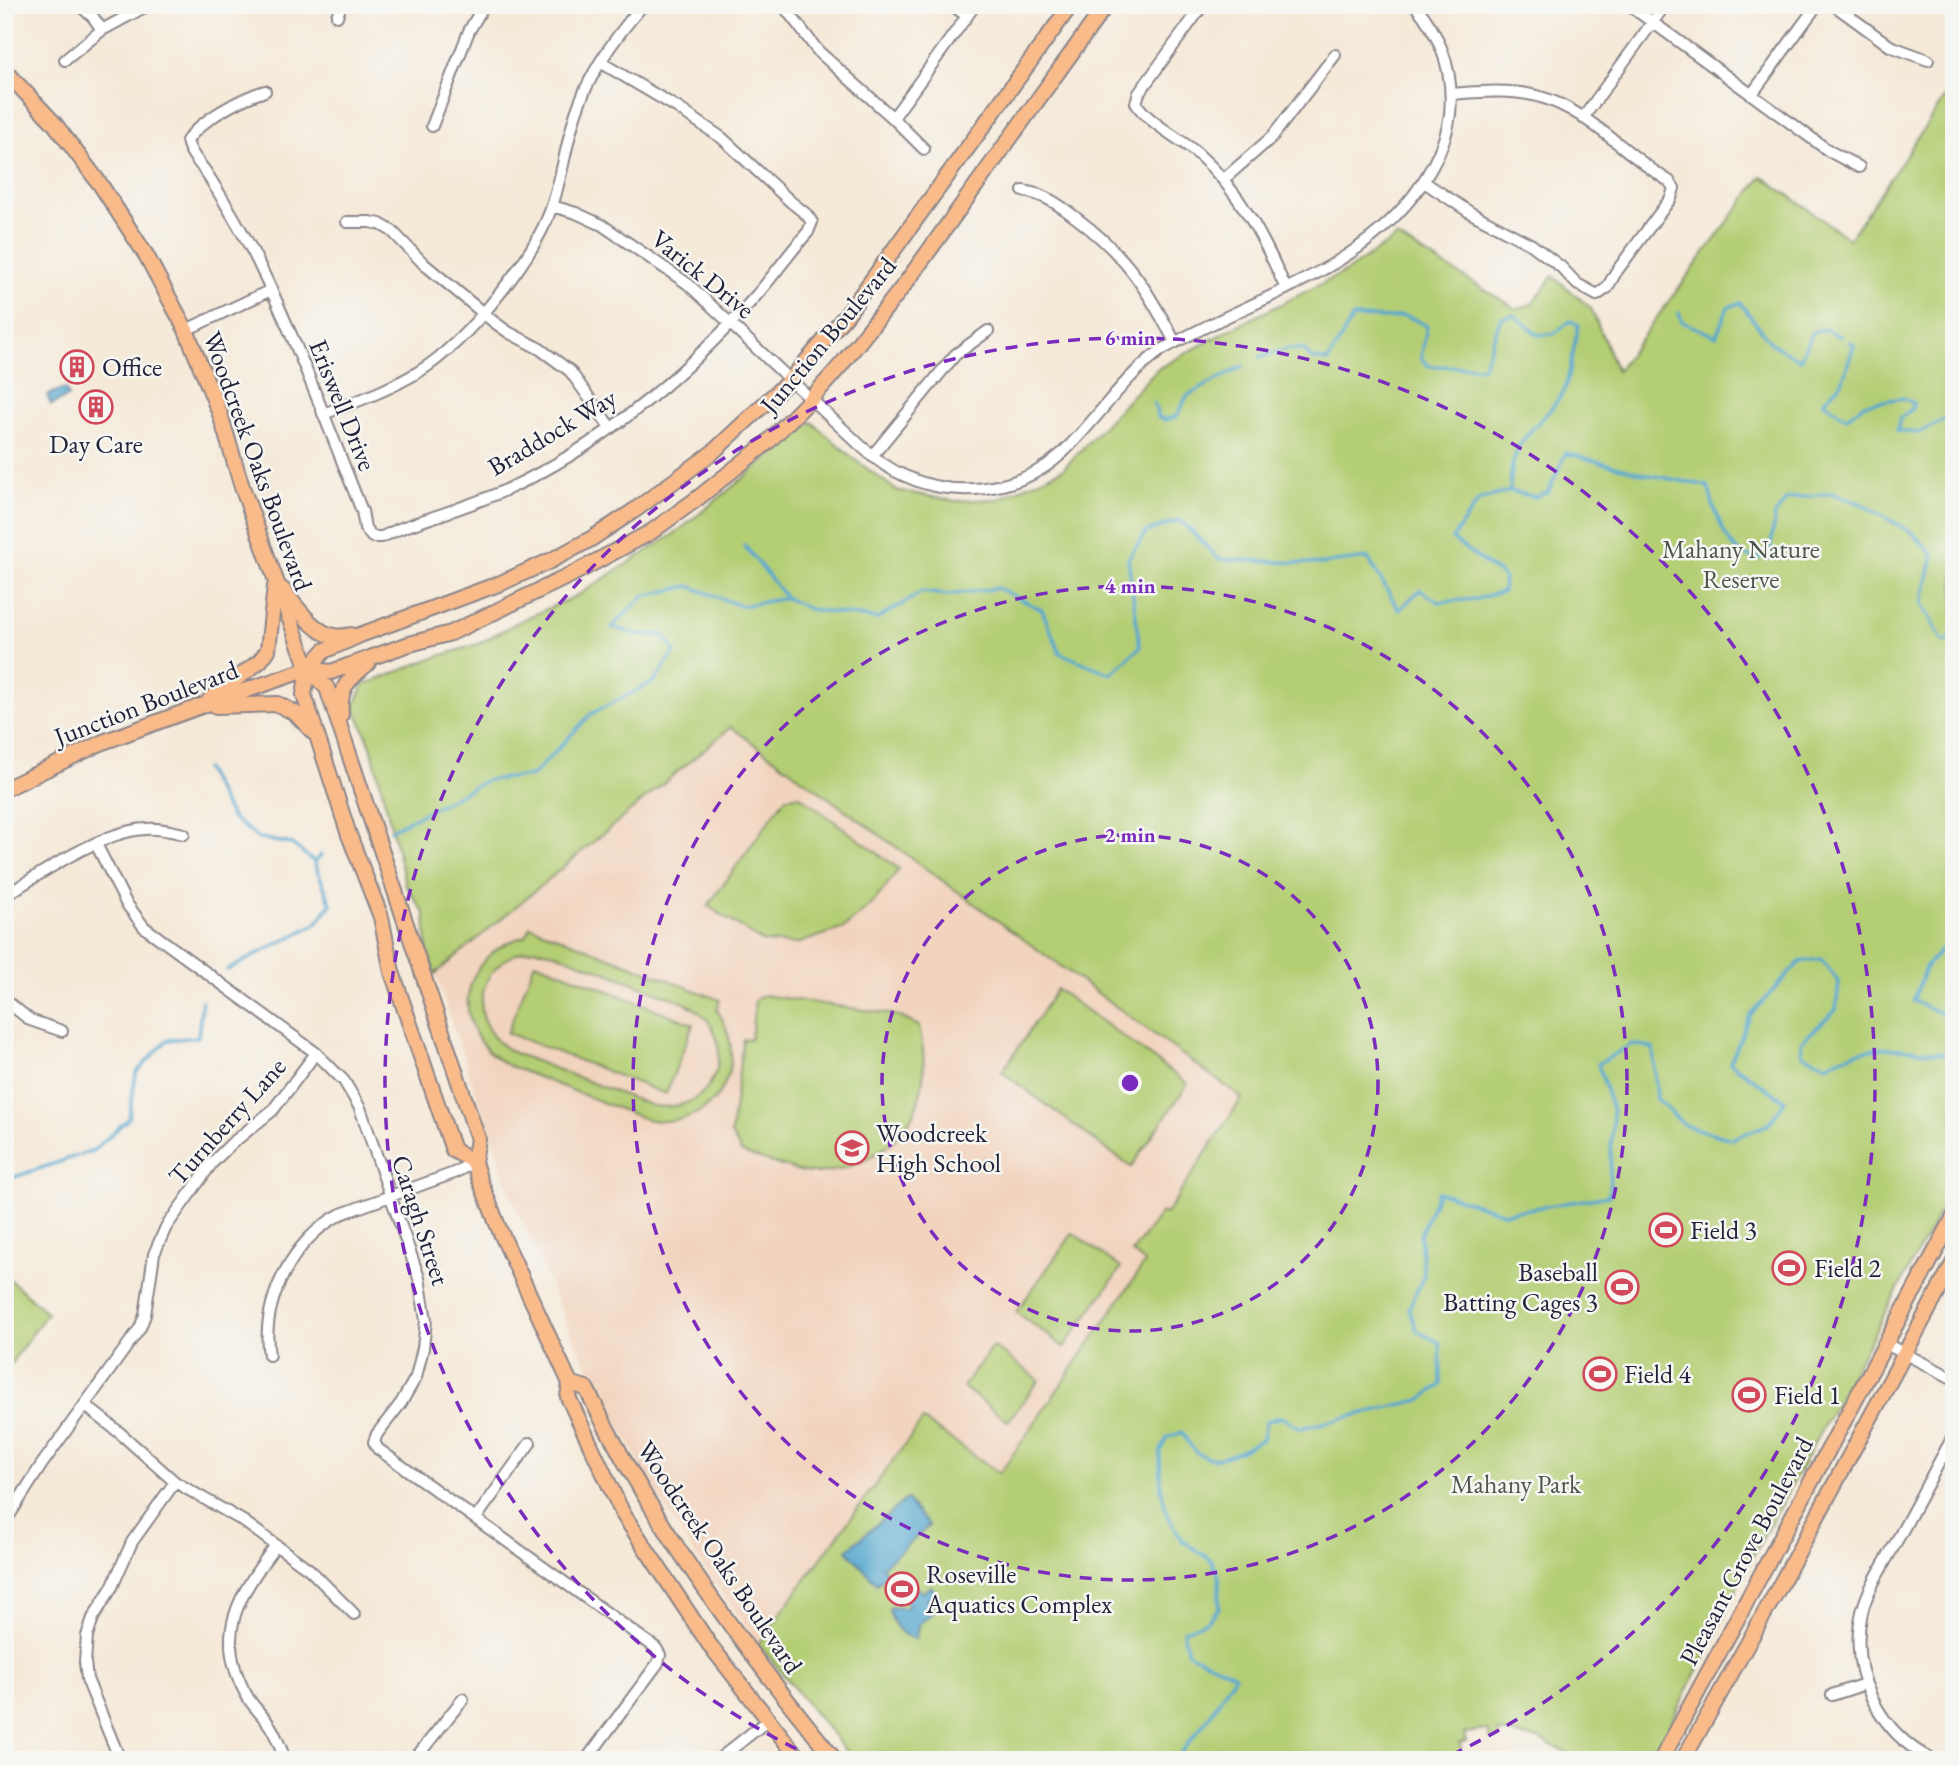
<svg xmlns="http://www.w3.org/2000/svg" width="1959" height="1765" font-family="'EB Garamond',serif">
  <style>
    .built { fill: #f2d4be }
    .green { fill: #b4ce73; stroke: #6b7857; stroke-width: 2; fill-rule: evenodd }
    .water { fill: #53a6ce; stroke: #3a6484; stroke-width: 2 }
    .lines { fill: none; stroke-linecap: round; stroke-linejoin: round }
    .stream { stroke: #53a6ce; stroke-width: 3.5 }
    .minor-casing { stroke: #8c868a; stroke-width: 14 }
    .major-casing { stroke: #8c868a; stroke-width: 18 }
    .minor { stroke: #fff; stroke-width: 10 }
    .major { stroke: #fabb8b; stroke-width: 14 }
    .ring { fill: none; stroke: #7b2cbf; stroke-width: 3.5; stroke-dasharray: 12 9 }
    .labels { text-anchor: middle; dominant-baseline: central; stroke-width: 5; stroke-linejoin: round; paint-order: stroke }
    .street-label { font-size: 26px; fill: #22223b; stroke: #f6f6f2 }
    .poi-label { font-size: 26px; fill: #22223b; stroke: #f6f6f2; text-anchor: start }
    .park-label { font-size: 26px; fill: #4e564c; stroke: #f6f6f2 }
    .centre { fill: #7b2cbf; stroke: #f6f6f2; stroke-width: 3.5 }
    .ring-label { font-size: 21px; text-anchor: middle; font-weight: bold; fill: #7b2cbf; stroke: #f6f6f2; stroke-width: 5; stroke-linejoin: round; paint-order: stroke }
  </style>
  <rect width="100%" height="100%" fill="#f6f6f2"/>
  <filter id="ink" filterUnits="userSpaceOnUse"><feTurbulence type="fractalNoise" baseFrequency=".0143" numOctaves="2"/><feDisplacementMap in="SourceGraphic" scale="14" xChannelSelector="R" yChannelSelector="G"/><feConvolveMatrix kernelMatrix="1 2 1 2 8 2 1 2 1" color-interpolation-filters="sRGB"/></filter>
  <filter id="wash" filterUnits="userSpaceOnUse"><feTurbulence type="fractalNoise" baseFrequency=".00686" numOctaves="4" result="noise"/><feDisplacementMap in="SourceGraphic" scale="28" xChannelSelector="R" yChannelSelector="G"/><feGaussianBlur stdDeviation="1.57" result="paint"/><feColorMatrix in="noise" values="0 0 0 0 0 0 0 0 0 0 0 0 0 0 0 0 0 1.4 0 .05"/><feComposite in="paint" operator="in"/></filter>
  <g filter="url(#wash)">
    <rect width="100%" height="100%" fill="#f5e9d8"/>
    <path class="built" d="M 731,727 L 1242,1098 L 1165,1215 L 1162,1212 L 1132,1251 L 1145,1263 L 1000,1474 L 923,1420 L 758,1644 L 707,1573 L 654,1490 L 577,1347 L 512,1197 L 435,974 Z"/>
    <path class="green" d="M 1954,84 L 1954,1186 L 1742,1576 L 1710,1647 L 1651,1760 L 1576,1760 L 1577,1757 L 1538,1739 L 1499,1732 L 1498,1739 L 1490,1739 L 1488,1730 L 1464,1733 L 1466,1741 L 1460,1743 L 1462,1760 L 853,1760 L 758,1644 L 923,1420 L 1000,1473 L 1145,1263 L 1132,1252 L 1162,1212 L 1166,1214 L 1242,1098 L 731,727 L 435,974 L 427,949 L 425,914 L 406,886 L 371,746 L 354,706 L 364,685 L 427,660 L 478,644 L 522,620 L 578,595 L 677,532 L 812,422 L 853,458 L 896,490 L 954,501 L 998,499 L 1063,469 L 1157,369 L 1227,331 L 1345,272 L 1397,237 L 1517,309 L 1532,304 L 1553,276 L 1591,308 L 1617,371 L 1762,176 L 1849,239 Z
      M 800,796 L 899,869 L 873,903 L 844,928 L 796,944 L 763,942 L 708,906 L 786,797 Z
      M 530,926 L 720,1000 L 717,1010 C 754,1067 714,1133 645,1119 L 507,1065 C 446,1030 459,953 526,936 ZM 535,949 L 555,953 C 587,965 619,977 651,990 C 667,996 686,1001 699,1012 C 721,1029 725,1062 709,1085 C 696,1104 674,1109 652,1106 L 517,1054 C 461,1030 475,955 535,949 Z
      M 535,962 L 693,1024 L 666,1094 L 507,1033 Z
      M 1057,989 L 1188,1084 L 1131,1167 L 1002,1072 Z
      M 764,995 L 896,1015 L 919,1026 C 924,1048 926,1072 920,1095 C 909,1142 860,1171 814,1173 C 799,1174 759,1158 742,1153 L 731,1134 L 743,1039 L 751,1039 L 755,1000 Z
      M 1073,1233 L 1121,1268 L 1064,1347 L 1016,1312 Z
      M 5,1275 L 47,1313 L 5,1372 Z
      M 993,1346 L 1039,1380 L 1008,1421 L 963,1387 Z"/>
    <path class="water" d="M 65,388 L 69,396 L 51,405 L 47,395 Z
      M 906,1499 L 929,1526 L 882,1567 L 888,1574 L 877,1584 L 847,1550 Z
      M 912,1583 L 922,1593 L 931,1586 L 940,1597 L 934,1602 L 930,1597 L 927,1599 L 936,1610 L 918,1625 L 916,1639 C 900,1636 893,1625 889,1610 L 890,1607 L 904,1608 L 908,1605 L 900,1594 Z"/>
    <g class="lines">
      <path class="stream" d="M 1679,313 L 1682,322 L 1716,336 L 1728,307 L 1740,303 L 1771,343 L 1800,360 L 1812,332 L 1824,329 L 1841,337
        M 1849,342 L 1854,345 L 1842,382 L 1823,402 L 1846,418 L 1864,404 L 1903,398 L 1913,403 L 1912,409 L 1900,418 L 1897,430 L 1918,433 L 1954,415
        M 1260,357 L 1288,349 L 1303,349 L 1312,359 L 1328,361 L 1353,317 L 1393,318 C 1405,312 1417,321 1427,326 L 1421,358 L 1429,366 L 1483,367 L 1501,318 L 1514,315 L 1538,335 L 1554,334 L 1570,321 L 1579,325 C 1573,344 1571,380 1562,394 C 1535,435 1511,432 1510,490
        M 1154,403 L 1158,417 L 1166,420 L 1177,416 L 1187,396 L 1243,366
        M 744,545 L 786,598
        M 205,769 L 231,817 L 258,838 L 292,844 L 314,862
        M 391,830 L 487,780 L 532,776 L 591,714 L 655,681 L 675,652 L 664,635 L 635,634 L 612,627 L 644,596 L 689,586 L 741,606 L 786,598 L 809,609 L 877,619 L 922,592 L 948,595 L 998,588 L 1042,610 L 1060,653 L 1111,674 L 1140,647 L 1128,559 L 1146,532 L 1180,520 L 1219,559 L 1321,564 L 1368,558 L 1399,610 L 1420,590 L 1439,602 L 1477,599 L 1503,591 L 1504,577 L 1452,539 L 1479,500 L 1510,491 L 1536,497 L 1548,492 L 1566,453 L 1645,474 L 1708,486 C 1712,504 1723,537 1736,549 C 1745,558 1757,558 1769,558 L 1775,515 L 1787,499 L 1831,493 L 1862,504 L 1914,534 L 1933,555 L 1922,604 L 1944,643 L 1954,638
        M 1954,936 L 1926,966 L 1913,1001 L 1954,1019
        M 227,970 L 316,924 L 331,904 L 314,862 L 321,855
        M 5,1193 L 12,1178 L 94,1150 L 129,1118 L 136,1073 L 167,1040 L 198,1037 L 202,1001
        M 1175,1760 L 1207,1720 L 1235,1675 L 1188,1653 L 1183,1631 L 1207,1621 L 1219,1608 L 1219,1576 L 1211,1560 L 1183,1541 L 1166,1513 L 1161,1487 L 1160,1452 L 1167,1438 L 1182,1432 C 1204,1476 1229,1456 1263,1439 L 1266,1421 L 1281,1417 L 1301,1428 L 1420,1400 L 1441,1385 L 1440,1343 L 1417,1331 L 1409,1308 L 1424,1275 L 1420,1235 L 1438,1192 L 1504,1213 L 1609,1196 L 1613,1111 L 1598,1064 L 1632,1044 L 1653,1048 L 1657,1099 L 1684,1125 L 1731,1139 L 1769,1124 L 1785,1101 L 1730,1063 L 1751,1014 L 1800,962 L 1821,959 L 1839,982 L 1836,1010 L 1801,1042 L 1802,1054 L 1827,1065 C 1871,1039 1906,1050 1954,1055"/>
    </g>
  </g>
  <g filter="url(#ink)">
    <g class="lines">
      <defs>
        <path id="minor" d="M 79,5 L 93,17 L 102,30
          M 783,5 L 818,51 L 893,118 L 924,149
          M 952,5 L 967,16
          M 1203,5 L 1139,93 L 1136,103 C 1147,122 1181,139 1198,154 C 1240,191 1264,239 1286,289
          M 1629,5 L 1829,151 L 1859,167
          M 1834,5 L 1890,46 L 1928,60
          M 337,16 L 341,5
          M 65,60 L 102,30 L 148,5
          M 265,91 C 242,98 200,120 187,141 C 190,155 202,165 209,177 C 226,204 243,232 257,260 C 297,341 328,427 362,511 L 365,528 L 372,537 L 382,537 L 399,529 C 435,516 473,505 508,489 C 602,445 686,374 754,298 C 773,277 789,253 808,232 L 812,222 L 806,214 L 791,202 L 722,138 L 678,108 L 600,62
          M 1752,94 L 1817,5
          M 893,118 L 975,5
          M 1583,118 L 1665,5
          M 432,126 L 469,31 L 484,5
          M 1224,179 L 1272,137 L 1335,55
          M 1424,182 L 1471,213 L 1532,245 L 1561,267 L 1577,284 L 1597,295 L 1607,288 L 1616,272 L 1671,198 L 1674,188 L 1669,181 C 1625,155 1588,109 1537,96 C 1509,89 1479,92 1451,94
          M 1023,191 C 1044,194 1058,204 1075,217 C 1126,255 1146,287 1175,342
          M 552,206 L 576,213 L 602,225 L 688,284 L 861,446 C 874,458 888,469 905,476 C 954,499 1019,492 1060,455 C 1096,422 1120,380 1160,351 C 1246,300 1349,277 1413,196 C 1432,171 1446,145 1450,114 C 1454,73 1441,36 1415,5
          M 347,222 L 370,222 L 380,224 L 392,231 L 424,264 L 494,322 L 508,332 L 540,349 L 570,371 L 610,427
          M 186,330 L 271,290
          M 323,414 C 356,402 389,390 420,371 C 466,342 535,258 552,206 C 562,176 566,144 576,113 C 589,73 615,37 643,5
          M 872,456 L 955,355 L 988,331
          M 96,844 L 126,903 L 144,927 L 316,1053 L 344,1081 L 360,1108 L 419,1278 L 426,1320 L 423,1348 L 416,1377 L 401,1403 L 377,1434 L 374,1442 L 378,1449 L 656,1648 L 660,1655 L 658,1663 L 586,1760
          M 5,896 C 41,873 104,830 146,829 C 159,828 171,831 184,834
          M 5,1000 L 30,1020 L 62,1031
          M 1886,1344 L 1954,1379
          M 269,1355 C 260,1302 293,1239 341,1214 L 454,1173 L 474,1162
          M 85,1405 L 120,1433 L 175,1482 L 243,1521 L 310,1570 L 354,1614
          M 476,1518 L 530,1443
          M 5,1522 L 42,1464 L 140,1328 L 145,1315 L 154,1254 L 166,1227 L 212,1163 L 230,1145 L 273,1110 L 316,1053
          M 276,1545 C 239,1595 212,1635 247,1696 C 253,1707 263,1715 270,1726 C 277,1736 280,1749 286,1760
          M 1832,1695 L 1865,1684
          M 120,1760 L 87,1679 L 85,1662 L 87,1636 L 93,1618 L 112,1587 L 132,1542 L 175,1482
          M 414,1760 L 463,1699
          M 718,1760 L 768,1720
          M 1933,1760 C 1879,1733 1848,1672 1862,1612 C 1868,1588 1883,1566 1895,1544 C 1915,1508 1934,1471 1954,1435"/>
        <path id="major" d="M 5,71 L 54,123 L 100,184 L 146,255 L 186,330 L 220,414 L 242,487 L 308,669 L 327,688 L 341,730 L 478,1139 L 474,1162 L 479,1178 L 500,1231 L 570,1383 L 568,1397 L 623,1514 L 709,1644 L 800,1760
          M 282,589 C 295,604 313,633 334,636 C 339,637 346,636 351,635
          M 308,669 L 324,651 L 360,635 L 501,583 L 552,560 L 591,539 L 635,510 L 712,453 L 791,379 L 848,313 L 1071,5
          M 308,669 L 304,695 L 349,835 L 381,917 L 392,972 L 453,1150 L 474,1162
          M 210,699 L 260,661 L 268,650 L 275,586
          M 216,706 L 278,704 L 295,713 L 314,733
          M 341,715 C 339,685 348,681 368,663
          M 5,789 L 103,742 L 201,706 L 308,669 L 331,672 L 406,645 L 451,633 L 569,576 L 651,532 L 698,498 L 768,442 L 811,399 L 841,365 L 905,284 L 1106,5
          M 570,1383 L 586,1388 C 652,1523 740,1644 835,1760
          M 1661,1760 L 1954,1217
          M 1683,1760 L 1777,1591 L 1954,1262"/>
      </defs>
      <use href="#minor" class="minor-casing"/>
      <use href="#major" class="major-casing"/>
      <use href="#minor" class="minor"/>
      <use href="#major" class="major"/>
    </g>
  </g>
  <g class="ring">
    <circle cx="1130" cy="1083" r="248"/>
    <circle cx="1130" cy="1083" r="497"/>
    <path d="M815 1758A745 745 0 1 1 1445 1758"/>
  </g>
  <defs>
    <symbol id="building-ring" viewBox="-11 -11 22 22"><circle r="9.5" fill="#f6f6f2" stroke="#d1495b" stroke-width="1.5"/><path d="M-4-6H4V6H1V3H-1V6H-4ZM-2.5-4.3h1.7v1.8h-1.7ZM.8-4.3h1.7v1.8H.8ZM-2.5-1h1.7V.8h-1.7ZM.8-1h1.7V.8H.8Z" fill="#d1495b"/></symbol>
    <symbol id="school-ring" viewBox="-11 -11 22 22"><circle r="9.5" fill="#f6f6f2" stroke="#d1495b" stroke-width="1.5"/><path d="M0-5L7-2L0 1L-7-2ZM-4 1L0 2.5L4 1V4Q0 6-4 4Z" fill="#d1495b"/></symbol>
    <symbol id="stadium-ring" viewBox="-11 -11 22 22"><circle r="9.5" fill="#f6f6f2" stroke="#d1495b" stroke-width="1.5"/><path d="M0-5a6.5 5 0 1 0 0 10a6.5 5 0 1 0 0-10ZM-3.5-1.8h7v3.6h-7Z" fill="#d1495b"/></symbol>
  </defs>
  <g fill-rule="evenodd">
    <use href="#building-ring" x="58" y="348" width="38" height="38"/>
    <use href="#building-ring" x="77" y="388" width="38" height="38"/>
    <use href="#school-ring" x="833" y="1129" width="38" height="38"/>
    <use href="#stadium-ring" x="1647" y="1211" width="38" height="38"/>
    <use href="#stadium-ring" x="1770" y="1249" width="38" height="38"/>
    <use href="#stadium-ring" x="1603" y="1268" width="38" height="38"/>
    <use href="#stadium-ring" x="1581" y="1355" width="38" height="38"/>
    <use href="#stadium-ring" x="1730" y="1376" width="38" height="38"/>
    <use href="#stadium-ring" x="883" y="1570" width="38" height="38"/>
  </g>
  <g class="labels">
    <g class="street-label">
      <text transform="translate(703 274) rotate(39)">Varick Drive</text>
      <text transform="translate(828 335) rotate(-50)">Junction Boulevard</text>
      <text transform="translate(343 405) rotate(68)">Eriswell Drive</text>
      <text transform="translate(552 432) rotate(-31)">Braddock Way</text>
      <text transform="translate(258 461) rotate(70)">Woodcreek Oaks Boulevard</text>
      <text transform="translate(146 703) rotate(-21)">Junction Boulevard</text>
      <text transform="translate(227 1121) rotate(-48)">Turnberry Lane</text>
      <text transform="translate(421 1220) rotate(72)">Caragh Street</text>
      <text transform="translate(1746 1551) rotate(-62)">Pleasant Grove Boulevard</text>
      <text transform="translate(720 1557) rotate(56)">Woodcreek Oaks Boulevard</text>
    </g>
    <g class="poi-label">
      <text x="102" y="367">Office</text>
      <text x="96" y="444" text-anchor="middle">Day Care</text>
      <text x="876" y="1133">Woodcreek<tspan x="876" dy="30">High School</tspan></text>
      <text x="1690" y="1230">Field 3</text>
      <text x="1814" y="1268">Field 2</text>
      <text x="1598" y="1272" text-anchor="end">Baseball<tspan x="1598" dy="30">Batting Cages 3</tspan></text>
      <text x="1624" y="1374">Field 4</text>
      <text x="1774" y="1395">Field 1</text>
      <text x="926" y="1574">Roseville<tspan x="926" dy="30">Aquatics Complex</tspan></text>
    </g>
    <g class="park-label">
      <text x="1741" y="549">Mahany Nature<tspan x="1741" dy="30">Reserve</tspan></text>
      <text x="1516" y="1484">Mahany Park</text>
    </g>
  </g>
  <circle cx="1130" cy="1083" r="10" class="centre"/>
  <g class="ring-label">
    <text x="1130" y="345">6 min</text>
    <text x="1130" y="593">4 min</text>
    <text x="1130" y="842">2 min</text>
  </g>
  <rect width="1959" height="1765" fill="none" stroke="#f6f6f2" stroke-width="28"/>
</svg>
